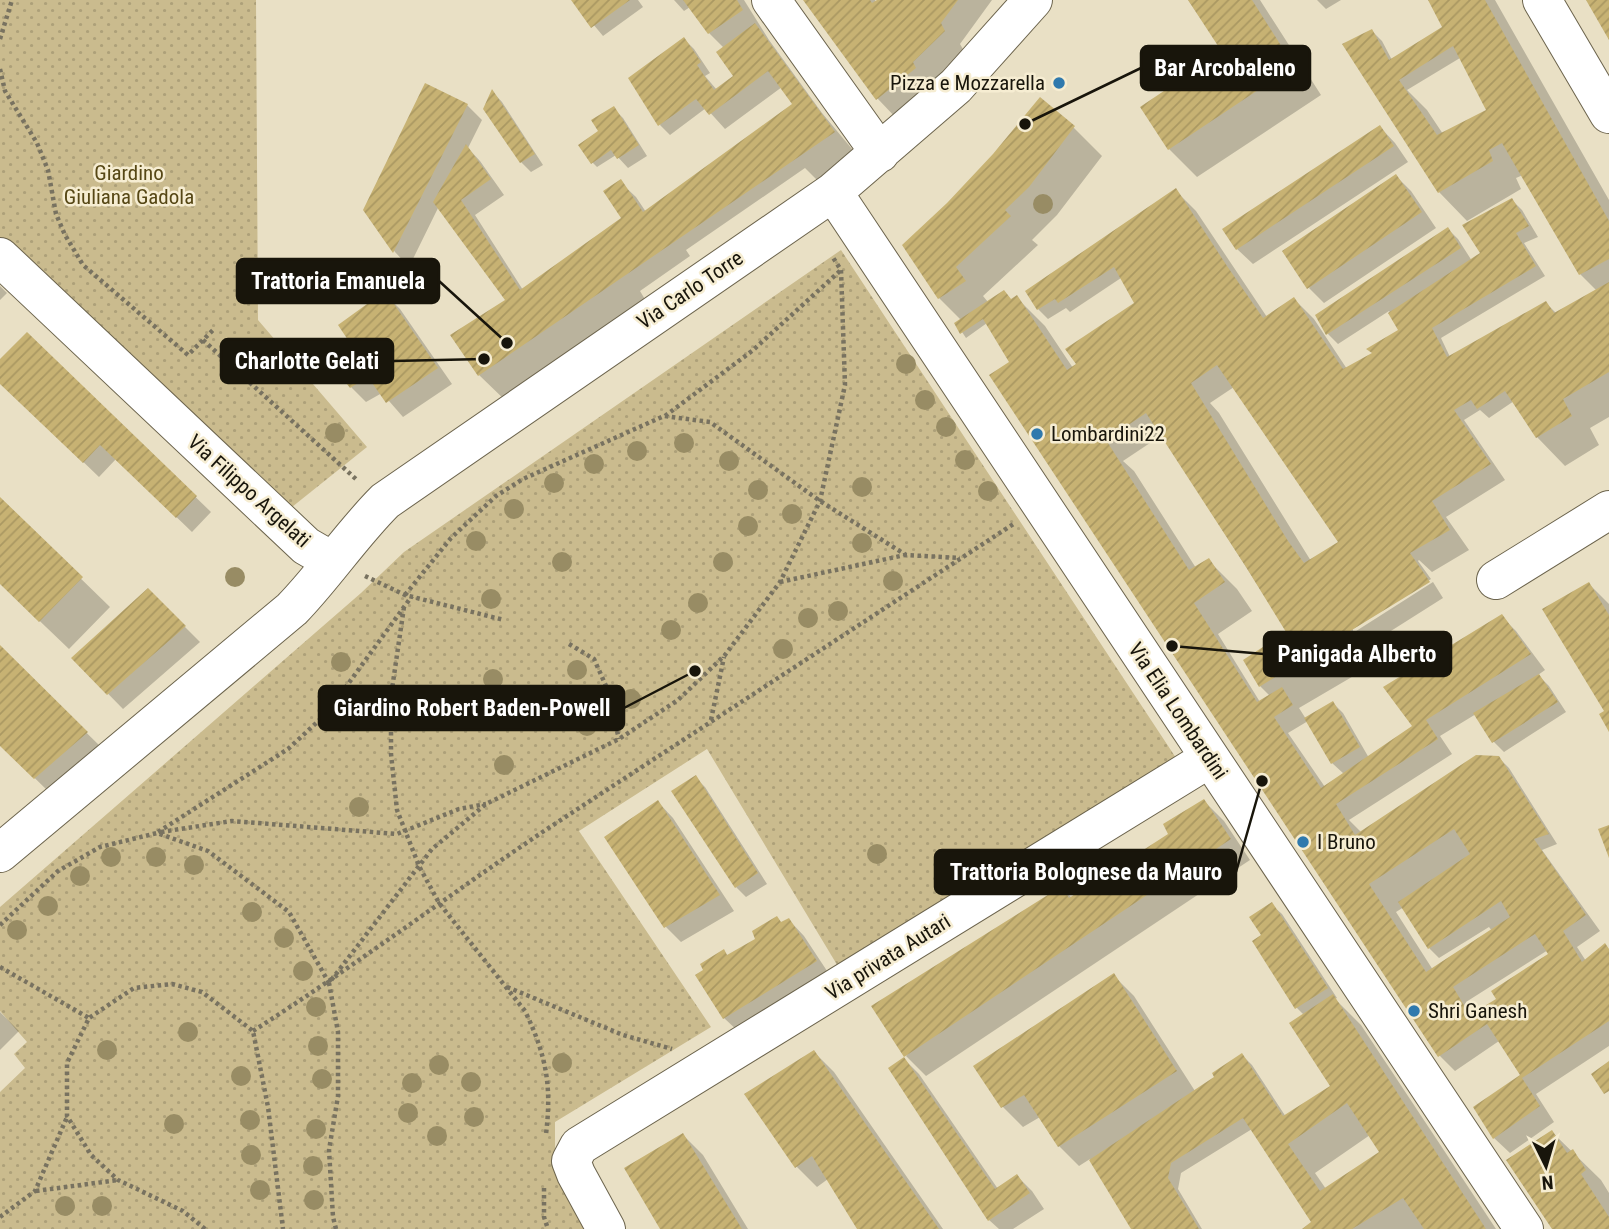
<svg xmlns="http://www.w3.org/2000/svg" width="1609" height="1229" font-family="'Roboto Condensed',sans-serif">
  <style>
    .park { fill: url(#park-dots) }
    .shadow { fill: #0003; fill-rule: evenodd }
    .building { fill: url(#building-hatch); fill-rule: evenodd }
    .lines { fill: none; stroke-linecap: round; stroke-linejoin: round }
    .minor-casing { stroke: #6c644d; stroke-width: 40 }
    .path { stroke: #787260; stroke-width: 4.5; stroke-dasharray: 3.5 3.5; stroke-linecap: butt }
    .minor { stroke: #fff; stroke-width: 38 }
    .tree { fill: #988c64 }
    .poi-dot { fill: #2f79ad; stroke: #f6edd2; stroke-width: 2.5 }
    .labels { text-anchor: middle; dominant-baseline: central; stroke-width: 5; stroke-linejoin: round; paint-order: stroke }
    .poi-label { font-size: 21px; fill: #18150b; stroke: #f6edd2; text-anchor: start }
    .park-label { font-size: 21px; fill: #564715; stroke: #f6edd2 }
    .street-label { font-size: 21px; fill: #18150b; stroke: #f6edd2 }
    .leader { fill: none; stroke: #18150b; stroke-width: 2.5 }
    .callout-dot { fill: #18150b; stroke: #f6edd2; stroke-width: 2.5 }
    .callout { fill: #18150b; stroke: #18150b; stroke-width: 2.5 }
    .callout-label { font-size: 23px; text-anchor: middle; font-weight: bold; fill: #fff }
  </style>
  <defs>
    <pattern id="park-dots" width="8" height="8" patternUnits="userSpaceOnUse" patternTransform="scale(1.75)"><rect width="8" height="8" fill="#cabb8e"/><path d="M2 2h.1M6 6h.1" fill="none" stroke="#ada079" stroke-width="1.8" stroke-linecap="round"/></pattern>
    <pattern id="building-hatch" width="6" height="6" patternUnits="userSpaceOnUse" patternTransform="scale(1.75)"><rect width="6" height="6" fill="#c7b273"/><path d="M-1 1l2-2M0 6l6-6M5 7l2-2" fill="none" stroke="#aa9862"/></pattern>
  </defs>
  <rect width="100%" height="100%" fill="#e9e0c5"/>
  <path class="park" d="M 0,0 L 256,0 L 258,320 L 367,447 L 287,511 L 0,240 Z
    M 841,250 L 1180,764 L 842,973 L 707,749 L 579,831 L 711,1027 L 555,1122 L 555,1162 L 592,1229 L 0,1229 L 0,1092 L 25,1068 L 14,1054 L 27,1042 L 0,1011 L 0,907 L 361,593 L 404,552 Z"/>
  <path class="shadow" d="M 573,0 L 638,0 L 643,7 L 603,36 Z
    M 674,0 L 744,0 L 769,40 L 822,113 L 862,161 L 823,186 L 805,168 L 686,250 L 690,256 L 640,291 L 649,306 L 508,403 L 479,375 L 507,301 L 439,206 L 409,267 L 395,252 L 365,210 L 467,105 L 482,120 L 468,148 L 480,161 L 504,195 L 475,215 L 523,290 L 624,219 L 620,182 L 636,197 L 646,212 L 795,106 L 782,87 L 725,129 L 706,108 L 670,135 L 660,125 L 684,39 L 694,49 L 710,73 L 705,76 L 717,90 L 735,77 L 724,48 L 709,33 L 690,7 L 684,11 Z
    M 806,0 L 875,0 L 876,2 L 880,0 L 992,0 L 960,44 L 964,51 L 897,119 L 878,99 Z
    M 1188,0 L 1260,0 L 1321,95 L 1197,177 L 1169,149 L 1224,52 Z
    M 1317,0 L 1341,0 L 1326,9 Z
    M 1430,0 L 1495,0 L 1609,200 L 1609,417 L 1590,428 L 1599,445 L 1565,466 L 1537,437 L 1514,401 L 1489,418 L 1480,410 L 1464,420 L 1505,480 L 1446,517 L 1469,550 L 1432,572 L 1419,560 L 1418,561 L 1431,579 L 1353,629 L 1353,633 L 1433,582 L 1443,598 L 1364,648 L 1374,664 L 1299,708 L 1306,719 L 1333,703 L 1343,713 L 1369,758 L 1414,727 L 1501,616 L 1516,631 L 1545,670 L 1538,675 L 1549,686 L 1566,712 L 1504,752 L 1494,742 L 1476,714 L 1440,736 L 1452,754 L 1349,820 L 1362,833 L 1499,758 L 1509,768 L 1557,844 L 1542,850 L 1600,931 L 1577,947 L 1586,961 L 1609,949 L 1609,1046 L 1536,1094 L 1554,1122 L 1510,1153 L 1494,1138 L 1475,1107 L 1522,1076 L 1499,1041 L 1455,1071 L 1440,1056 L 987,323 L 966,338 L 956,323 L 961,320 L 939,298 L 948,204 L 995,155 L 1040,100 L 1074,128 L 1102,156 L 1057,215 L 1032,240 L 1038,245 L 983,296 L 988,302 L 1012,301 L 1017,298 L 1045,326 L 1073,368 L 1143,314 L 1121,278 L 1070,312 L 1066,308 L 1048,319 L 1038,309 L 1176,191 L 1196,211 L 1267,317 L 1294,299 L 1314,319 L 1347,369 L 1410,341 L 1389,311 L 1338,344 L 1328,334 L 1317,316 L 1448,229 L 1458,239 L 1472,261 L 1483,254 L 1512,200 L 1522,210 L 1538,237 L 1524,243 L 1545,276 L 1441,338 L 1450,357 L 1546,303 L 1556,313 L 1597,291 L 1580,274 L 1523,175 L 1516,178 L 1521,189 L 1467,221 L 1439,192 L 1372,31 L 1382,41 L 1392,60 L 1448,35 ZM 1460,58 L 1488,110 L 1443,134 L 1427,110 L 1407,90 ZM 1234,387 L 1340,543 L 1311,561 L 1219,413 L 1210,403 ZM 1162,435 L 1288,633 L 1245,660 L 1260,686 L 1270,696 L 1260,702 L 1218,634 L 1252,611 L 1237,589 L 1209,561 L 1196,568 L 1134,471 L 1123,461 ZM 1308,721 L 1332,763 L 1344,774 L 1325,787 L 1288,733 ZM 1404,907 L 1429,948 L 1439,958 L 1489,927 L 1492,931 L 1433,970 L 1396,912 ZM 1548,950 L 1551,954 L 1498,999 L 1474,1014 L 1466,1002 Z
    M 493,92 L 502,102 L 543,165 L 531,172 L 521,162 Z
    M 613,108 L 623,118 L 647,156 L 628,168 L 616,155 L 597,167 L 593,163 L 597,133 Z
    M 1380,127 L 1395,143 L 1408,162 L 1253,264 L 1237,249 Z
    M 1396,176 L 1411,191 L 1436,228 L 1324,303 L 1309,288 Z
    M 0,286 L 7,293 L 0,300 Z
    M 385,294 L 400,309 L 452,384 L 403,417 L 382,393 L 366,402 L 351,387 L 353,343 Z
    M 27,334 L 211,512 L 192,532 L 116,459 L 99,477 L 0,382 L 0,362 Z
    M 0,500 L 110,607 L 69,649 L 0,583 Z
    M 1589,584 L 1609,604 L 1609,728 L 1607,712 Z
    M 148,590 L 200,642 L 123,709 L 73,658 Z
    M 0,648 L 102,748 L 50,793 L 0,744 Z
    M 695,777 L 705,787 L 767,884 L 746,897 L 736,887 Z
    M 1204,801 L 1224,821 L 1250,860 L 926,1076 L 906,1056 L 1062,888 L 1072,898 L 1171,834 Z
    M 658,802 L 673,818 L 734,911 L 681,942 L 666,927 Z
    M 1272,905 L 1282,914 L 1337,998 L 1335,999 L 1361,1025 L 1496,1229 L 1305,1229 L 1314,1223 L 1252,1129 L 1181,1173 L 1178,1189 L 1202,1229 L 1133,1229 L 1090,1159 L 1079,1166 L 1059,1146 L 1040,1117 L 1023,1127 L 1003,1107 L 976,1067 L 1114,976 L 1134,996 L 1195,1091 L 1216,1077 L 1242,1055 L 1252,1065 L 1286,1117 L 1332,1086 L 1304,1015 L 1297,1008 L 1264,935 ZM 1370,1135 L 1381,1153 L 1326,1189 L 1315,1173 Z
    M 789,920 L 804,936 L 831,977 L 740,1033 L 724,1018 L 724,951 L 728,956 Z
    M 0,1012 L 19,1031 L 0,1050 Z
    M 814,1052 L 834,1072 L 943,1229 L 859,1229 L 828,1179 L 817,1187 L 797,1167 Z
    M 904,1059 L 919,1074 L 998,1189 L 1017,1176 L 1032,1191 L 1044,1209 L 1013,1229 L 999,1229 L 989,1220 Z
    M 1552,1132 L 1601,1180 L 1609,1193 L 1609,1229 L 1554,1229 Z
    M 683,1135 L 703,1155 L 748,1229 L 662,1229 Z"/>
  <path class="building" d="M 571,0 L 630,0 L 591,28 Z
    M 683,0 L 737,0 L 743,10 L 708,34 Z
    M 803,0 L 870,0 L 872,3 L 877,0 L 958,0 L 941,23 L 945,31 L 913,62 L 916,68 L 876,100 Z
    M 1188,0 L 1252,0 L 1294,66 L 1168,150 L 1140,107 L 1222,52 Z
    M 1428,0 L 1485,0 L 1609,221 L 1609,259 L 1579,275 L 1502,143 L 1489,150 L 1493,161 L 1438,193 L 1342,44 L 1372,29 L 1389,60 L 1442,27 ZM 1453,46 L 1486,110 L 1437,135 L 1399,80 Z
    M 1586,0 L 1609,0 L 1609,40 Z
    M 755,23 L 835,132 L 478,376 L 450,335 L 505,300 L 433,202 L 466,144 L 491,179 L 461,200 L 520,290 L 621,218 L 603,191 L 621,179 L 643,212 L 792,104 L 768,71 L 709,115 L 696,99 L 658,126 L 628,78 L 684,37 L 701,62 L 697,65 L 714,90 L 733,76 L 716,52 Z
    M 425,83 L 468,104 L 393,253 L 363,210 Z
    M 492,89 L 535,154 L 520,163 L 483,109 Z
    M 1040,97 L 1075,126 L 1029,187 L 1005,210 L 1011,216 L 956,267 L 966,281 L 938,299 L 902,245 L 947,203 L 993,154 Z
    M 614,106 L 639,145 L 617,159 L 611,150 L 591,164 L 578,145 L 598,131 L 591,120 Z
    M 1380,125 L 1394,146 L 1236,250 L 1222,229 Z
    M 1396,174 L 1422,212 L 1307,289 L 1282,251 Z
    M 1176,188 L 1227,266 L 1263,318 L 1294,297 L 1343,369 L 1372,353 L 1366,349 L 1398,330 L 1388,313 L 1480,253 L 1462,225 L 1512,198 L 1529,226 L 1516,233 L 1536,266 L 1432,328 L 1447,357 L 1546,301 L 1554,313 L 1609,282 L 1609,372 L 1563,399 L 1572,416 L 1536,438 L 1505,391 L 1477,409 L 1471,400 L 1454,410 L 1491,464 L 1432,501 L 1450,530 L 1410,553 L 1430,582 L 1259,687 L 1243,660 L 1286,632 L 1246,567 L 1146,413 L 1106,440 L 1189,570 L 1209,558 L 1225,582 L 1194,603 L 1257,702 L 1282,687 L 1293,705 L 1274,717 L 1321,788 L 1412,726 L 1383,687 L 1502,614 L 1531,654 L 1426,720 L 1438,739 L 1336,804 L 1355,835 L 1476,755 L 1499,756 L 1549,834 L 1534,839 L 1586,915 L 1563,931 L 1582,962 L 1605,943 L 1609,949 L 1609,1021 L 1522,1078 L 1540,1106 L 1493,1139 L 1473,1107 L 1520,1075 L 1487,1024 L 1438,1057 L 989,375 L 1009,362 L 983,319 L 960,334 L 954,323 L 1004,290 L 1011,299 L 1017,295 L 1067,370 L 1076,364 L 1065,349 L 1134,303 L 1114,267 L 1058,303 L 1055,299 L 1037,310 L 1025,291 ZM 1217,365 L 1338,542 L 1304,563 L 1288,541 L 1191,383 ZM 1454,829 L 1470,854 L 1398,902 L 1428,949 L 1501,901 L 1510,917 L 1426,972 L 1369,884 ZM 1535,934 L 1548,954 L 1491,991 L 1496,999 L 1470,1015 L 1453,987 Z
    M 1448,227 L 1461,248 L 1326,335 L 1315,315 Z
    M 385,291 L 438,368 L 386,403 L 368,377 L 350,388 L 327,358 L 350,343 L 338,325 Z
    M 27,332 L 197,496 L 176,518 L 100,445 L 83,463 L 0,384 L 0,359 Z
    M 0,497 L 83,577 L 39,622 L 0,584 Z
    M 1589,582 L 1609,615 L 1609,732 L 1599,714 L 1604,711 L 1542,609 Z
    M 148,588 L 186,626 L 107,695 L 71,658 Z
    M 0,645 L 88,732 L 34,779 L 0,746 Z
    M 1539,674 L 1558,702 L 1492,743 L 1473,713 Z
    M 1333,701 L 1360,747 L 1331,764 L 1304,718 Z
    M 696,775 L 758,873 L 735,888 L 671,791 Z
    M 1204,799 L 1231,839 L 904,1057 L 995,1189 L 1017,1174 L 1030,1193 L 988,1221 L 888,1068 L 904,1057 L 871,1006 L 1062,886 L 1069,898 L 1168,834 L 1163,824 Z
    M 658,800 L 720,895 L 664,928 L 604,837 Z
    M 1609,825 L 1609,858 L 1598,829 Z
    M 1272,902 L 1328,988 L 1295,1009 L 1252,941 L 1261,935 L 1249,917 Z
    M 777,916 L 781,922 L 789,918 L 817,961 L 723,1019 L 695,975 L 703,970 L 700,964 L 724,949 L 727,955 L 755,939 L 752,931 Z
    M 1114,973 L 1177,1071 L 1058,1147 L 1024,1095 L 1001,1108 L 973,1066 Z
    M 1333,994 L 1486,1229 L 1424,1229 L 1403,1198 L 1352,1229 L 1302,1229 L 1311,1222 L 1243,1118 L 1171,1163 L 1168,1178 L 1199,1229 L 1131,1229 L 1089,1160 L 1214,1077 L 1212,1073 L 1242,1053 L 1283,1116 L 1330,1086 L 1289,1023 ZM 1347,1103 L 1379,1152 L 1320,1191 L 1288,1144 Z
    M 814,1050 L 939,1229 L 857,1229 L 812,1156 L 795,1168 L 744,1094 Z
    M 1609,1061 L 1609,1091 L 1604,1094 L 1591,1074 Z
    M 1552,1130 L 1567,1153 L 1573,1149 L 1586,1170 L 1581,1174 L 1609,1217 L 1609,1229 L 1552,1229 L 1506,1160 Z
    M 683,1133 L 742,1229 L 660,1229 L 624,1168 Z"/>
  <g class="lines">
    <defs>
      <path id="minor" d="M 771,0 L 880,153
        M 1542,0 L 1609,114
        M 833,192 L 1524,1229
        M 0,257 L 306,546 L 332,561
        M 1496,580 L 1609,510
        M 0,853 L 292,609 C 325,575 351,535 385,501 L 833,192 L 956,86 L 1033,0
        M 606,1229 L 576,1174 L 571,1161 L 579,1146 L 1210,758"/>
    </defs>
    <use href="#minor" class="minor-casing"/>
    <path class="path" d="M 0,39 L 12,0
      M 0,69 L 5,91 L 37,143 L 48,170 L 56,214 L 65,235 L 83,265 L 188,355 L 213,330
      M 203,340 L 357,480
      M 665,416 L 752,351 L 841,270
      M 365,576 L 405,595 L 504,620
      M 780,582 L 905,555
      M 405,595 L 451,538 L 496,496 L 523,479 L 664,416 L 710,422 L 820,501 L 906,555 L 960,558
      M 404,607 L 391,696 L 391,754 L 397,810 L 419,866 L 439,903 L 525,1011 C 546,1055 552,1085 546,1134
      M 569,644 L 594,659 L 606,686 L 619,739
      M 711,720 L 724,657
      M 158,832 L 288,749 L 327,713 L 412,596
      M 161,832 L 232,821 L 397,834 L 459,809 L 486,804
      M 0,925 L 58,871 L 100,847 L 157,833 L 208,851 L 289,912 L 329,983
      M 0,967 L 89,1018
      M 507,987 L 623,1035 L 672,1049
      M 253,1031 C 352,968 446,897 544,831 L 1015,523
      M 544,1188 L 544,1217 L 548,1229
      M 36,1191 L 118,1180
      M 0,1217 L 35,1191 L 67,1117
      M 205,1229 L 183,1211 L 118,1180 L 91,1155 L 67,1116 L 67,1063 L 89,1018 L 134,988 L 172,984 L 202,992 L 253,1031 L 268,1107 L 283,1229
      M 336,1229 L 333,1217 L 329,1150 L 338,1096 L 338,1032 L 329,983 L 432,849 L 486,804 L 619,739 L 678,700 L 725,655 L 780,582 L 820,501 L 845,385 L 841,270 L 832,256"/>
    <use href="#minor" class="minor"/>
  </g>
  <g class="tree">
    <circle cx="1043" cy="204" r="10"/>
    <circle cx="906" cy="364" r="10"/>
    <circle cx="925" cy="400" r="10"/>
    <circle cx="946" cy="427" r="10"/>
    <circle cx="335" cy="433" r="10"/>
    <circle cx="684" cy="443" r="10"/>
    <circle cx="637" cy="451" r="10"/>
    <circle cx="965" cy="460" r="10"/>
    <circle cx="729" cy="461" r="10"/>
    <circle cx="594" cy="464" r="10"/>
    <circle cx="554" cy="483" r="10"/>
    <circle cx="862" cy="487" r="10"/>
    <circle cx="758" cy="490" r="10"/>
    <circle cx="988" cy="491" r="10"/>
    <circle cx="514" cy="509" r="10"/>
    <circle cx="792" cy="514" r="10"/>
    <circle cx="748" cy="526" r="10"/>
    <circle cx="476" cy="541" r="10"/>
    <circle cx="862" cy="543" r="10"/>
    <circle cx="562" cy="562" r="10"/>
    <circle cx="723" cy="562" r="10"/>
    <circle cx="235" cy="577" r="10"/>
    <circle cx="893" cy="581" r="10"/>
    <circle cx="491" cy="599" r="10"/>
    <circle cx="698" cy="603" r="10"/>
    <circle cx="838" cy="611" r="10"/>
    <circle cx="808" cy="618" r="10"/>
    <circle cx="671" cy="630" r="10"/>
    <circle cx="783" cy="649" r="10"/>
    <circle cx="341" cy="662" r="10"/>
    <circle cx="577" cy="670" r="10"/>
    <circle cx="493" cy="679" r="10"/>
    <circle cx="631" cy="699" r="10"/>
    <circle cx="587" cy="726" r="10"/>
    <circle cx="504" cy="765" r="10"/>
    <circle cx="359" cy="807" r="10"/>
    <circle cx="877" cy="854" r="10"/>
    <circle cx="111" cy="857" r="10"/>
    <circle cx="156" cy="857" r="10"/>
    <circle cx="194" cy="865" r="10"/>
    <circle cx="80" cy="876" r="10"/>
    <circle cx="48" cy="906" r="10"/>
    <circle cx="252" cy="912" r="10"/>
    <circle cx="17" cy="930" r="10"/>
    <circle cx="284" cy="938" r="10"/>
    <circle cx="303" cy="971" r="10"/>
    <circle cx="316" cy="1007" r="10"/>
    <circle cx="188" cy="1032" r="10"/>
    <circle cx="318" cy="1046" r="10"/>
    <circle cx="107" cy="1050" r="10"/>
    <circle cx="562" cy="1063" r="10"/>
    <circle cx="439" cy="1065" r="10"/>
    <circle cx="241" cy="1076" r="10"/>
    <circle cx="322" cy="1079" r="10"/>
    <circle cx="471" cy="1082" r="10"/>
    <circle cx="412" cy="1083" r="10"/>
    <circle cx="408" cy="1113" r="10"/>
    <circle cx="474" cy="1117" r="10"/>
    <circle cx="250" cy="1120" r="10"/>
    <circle cx="174" cy="1124" r="10"/>
    <circle cx="316" cy="1129" r="10"/>
    <circle cx="437" cy="1136" r="10"/>
    <circle cx="251" cy="1155" r="10"/>
    <circle cx="313" cy="1166" r="10"/>
    <circle cx="260" cy="1190" r="10"/>
    <circle cx="314" cy="1200" r="10"/>
    <circle cx="65" cy="1206" r="10"/>
    <circle cx="102" cy="1206" r="10"/>
  </g>
  <g class="poi-dot">
    <circle cx="1059" cy="83" r="7"/>
    <circle cx="1037" cy="434" r="7"/>
    <circle cx="1303" cy="842" r="7"/>
    <circle cx="1414" cy="1011" r="7"/>
  </g>
  <g class="labels">
    <g class="poi-label">
      <text x="1045" y="83" text-anchor="end">Pizza e Mozzarella</text>
      <text x="1051" y="434">Lombardini22</text>
      <text x="1317" y="842">I Bruno</text>
      <text x="1428" y="1011">Shri Ganesh</text>
    </g>
    <g class="park-label">
      <text x="129" y="173">Giardino<tspan x="129" dy="24">Giuliana Gadola</tspan></text>
    </g>
    <g class="street-label">
      <text transform="translate(690 290) rotate(-34)">Via Carlo Torre</text>
      <text transform="translate(249 491) rotate(42)">Via Filippo Argelati</text>
      <text transform="translate(1178 711) rotate(56)">Via Elia Lombardini</text>
      <text transform="translate(888 957) rotate(-32)">Via privata Autari</text>
    </g>
  </g>
  <path class="leader" d="M1025 124L1141 68M507 343L439 281M484 359L393 361M1172 646L1264 654M695 671L624 708M1262 781L1236 872"/>
  <g class="callout-dot">
    <circle cx="1025" cy="124" r="7"/>
    <circle cx="507" cy="343" r="7"/>
    <circle cx="484" cy="359" r="7"/>
    <circle cx="1172" cy="646" r="7"/>
    <circle cx="695" cy="671" r="7"/>
    <circle cx="1262" cy="781" r="7"/>
  </g>
  <g class="callout">
    <rect x="1141" y="46" width="169" height="44" rx="7"/>
    <rect x="237" y="259" width="202" height="44" rx="7"/>
    <rect x="221" y="339" width="172" height="44" rx="7"/>
    <rect x="1264" y="632" width="187" height="44" rx="7"/>
    <rect x="319" y="686" width="305" height="44" rx="7"/>
    <rect x="935" y="850" width="301" height="44" rx="7"/>
  </g>
  <g class="callout-label">
    <text x="1225" y="76">Bar Arcobaleno</text>
    <text x="338" y="289">Trattoria Emanuela</text>
    <text x="307" y="369">Charlotte Gelati</text>
    <text x="1357" y="662">Panigada Alberto</text>
    <text x="472" y="716">Giardino Robert Baden-Powell</text>
    <text x="1086" y="880">Trattoria Bolognese da Mauro</text>
  </g>
  <g transform="translate(1546 1166) rotate(175)" stroke="#f6edd2" stroke-width="5" paint-order="stroke">
  <path d="M0-5L12 26L0 18L-12 26Z" fill="#18150b"/>
  <text y="-10" font-size="19" font-weight="bold" text-anchor="middle" fill="#18150b">N</text>
  </g>
</svg>
